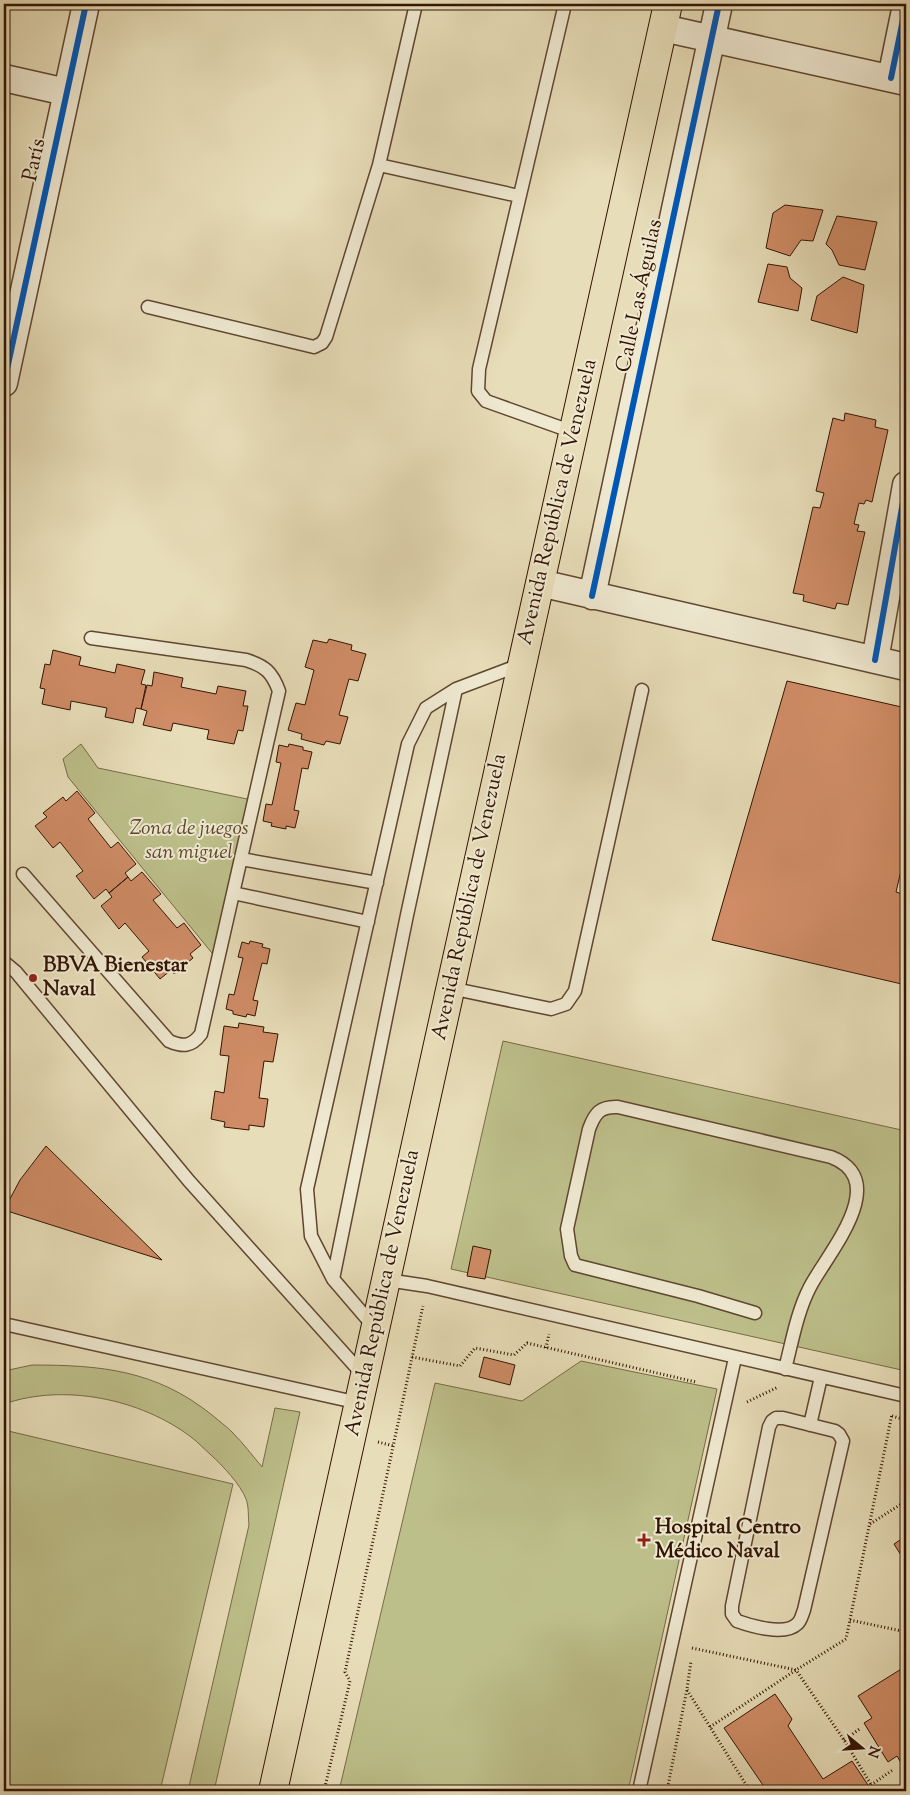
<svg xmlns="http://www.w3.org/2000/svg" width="910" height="1795" font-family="'Sorts Mill Goudy',serif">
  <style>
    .green { fill: #bdbf8a; stroke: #786a46 }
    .building { fill: #cf8c66; stroke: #331403 }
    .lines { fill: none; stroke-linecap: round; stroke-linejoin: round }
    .service-casing { stroke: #604630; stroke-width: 15 }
    .minor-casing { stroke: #604630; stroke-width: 29 }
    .primary-casing { stroke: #331403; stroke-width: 30 }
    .path { stroke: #331403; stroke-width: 3; stroke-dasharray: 1 2.5; stroke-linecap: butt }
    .service { stroke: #efe9d1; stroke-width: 12 }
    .minor { stroke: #efe9d1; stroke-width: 26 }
    .primary { stroke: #e7ddb8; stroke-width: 28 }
    .cycleway-casing { stroke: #efe9d1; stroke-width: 9 }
    .cycleway { stroke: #0057b8; stroke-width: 6 }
    .poi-dot { fill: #8f2418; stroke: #efe9d1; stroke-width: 2 }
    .labels { text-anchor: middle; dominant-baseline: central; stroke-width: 4; stroke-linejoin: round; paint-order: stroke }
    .street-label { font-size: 21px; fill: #331403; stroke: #efe9d1 }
    .park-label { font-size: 21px; font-style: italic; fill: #5c472c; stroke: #efe9d1 }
    .poi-label { font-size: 21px; font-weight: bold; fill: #331403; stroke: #efe9d1; text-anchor: start }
  </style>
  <rect width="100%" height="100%" fill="#e7ddb8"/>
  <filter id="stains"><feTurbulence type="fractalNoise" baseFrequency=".004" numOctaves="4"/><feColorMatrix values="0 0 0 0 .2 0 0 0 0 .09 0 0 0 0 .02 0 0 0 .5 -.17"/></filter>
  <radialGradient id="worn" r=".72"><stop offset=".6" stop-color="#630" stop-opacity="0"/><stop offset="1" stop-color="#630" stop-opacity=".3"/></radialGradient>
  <path class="green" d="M 81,744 L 98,768 L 252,800 L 216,958 L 68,777 L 63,759 Z
    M 503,1041 L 906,1131 L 906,1371 L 451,1269 Z
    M 581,1361 L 717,1389 L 628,1791 L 339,1791 L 435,1383 L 522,1401 Z
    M 32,1365 C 101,1365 156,1370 212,1415 C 219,1421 226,1426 232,1432 C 243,1443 252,1455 262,1467 L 275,1408 L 300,1412 L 214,1791 L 188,1791 L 249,1525 C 248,1517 249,1506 246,1499 C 241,1485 222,1465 211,1455 C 204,1449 198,1442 191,1437 C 141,1399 64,1383 4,1404 L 4,1371 Z
    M 4,1430 L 233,1484 L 160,1791 L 4,1791 Z"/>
  <path class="building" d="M 785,205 L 823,210 L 813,241 L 801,240 L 790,256 L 766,248 L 773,213 Z
    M 837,216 L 877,222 L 865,270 L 839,265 L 832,250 L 826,244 Z
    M 768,264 L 787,267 L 790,278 L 802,288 L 798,311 L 758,302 Z
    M 843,277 L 864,285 L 857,333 L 811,320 L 817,296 Z
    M 845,413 L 876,420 L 875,427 L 888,430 L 872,502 L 866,500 L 864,504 L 859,503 L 854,524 L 859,525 L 857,531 L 865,532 L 848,605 L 837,603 L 835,609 L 803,601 L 804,595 L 793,593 L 813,507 L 820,508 L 824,493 L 816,491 L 833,418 L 844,421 Z
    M 329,639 L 352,645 L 351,650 L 366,654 L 358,681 L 349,679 L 339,715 L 348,717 L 340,744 L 326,741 L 324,745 L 301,739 L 302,734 L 288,730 L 296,703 L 305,705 L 314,670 L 305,667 L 313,640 L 327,643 Z
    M 53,650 L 81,657 L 79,665 L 115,673 L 117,664 L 145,670 L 141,684 L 146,685 L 141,709 L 136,708 L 133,723 L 105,717 L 107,708 L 71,701 L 70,710 L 42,704 L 45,689 L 40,688 L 45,664 L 50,665 Z
    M 154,672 L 183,678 L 181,687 L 216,694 L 218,686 L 246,691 L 243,706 L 248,706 L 243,731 L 238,730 L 234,744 L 207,739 L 209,730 L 173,723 L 171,731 L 143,725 L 147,711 L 141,709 L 147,685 L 152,686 Z
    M 787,681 L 906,708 L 906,849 L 896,892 L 906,895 L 906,985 L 712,940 Z
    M 289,744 L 303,747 L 303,750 L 312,752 L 308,769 L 302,768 L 294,810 L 299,811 L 295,828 L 286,826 L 286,829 L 271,826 L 272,823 L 263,821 L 266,804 L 272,805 L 281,763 L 276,762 L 279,745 L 288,747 Z
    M 77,791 L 95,813 L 88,819 L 111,848 L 118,842 L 136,864 L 125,873 L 128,877 L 109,893 L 106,889 L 94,899 L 76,876 L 83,871 L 60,842 L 53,848 L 35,826 L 47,817 L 43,813 L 63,797 L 66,801 Z
    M 142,872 L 161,894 L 153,900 L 177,928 L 184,923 L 201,945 L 190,954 L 193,958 L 174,974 L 171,970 L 160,979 L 142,957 L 149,951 L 125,923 L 119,929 L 101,906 L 112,897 L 109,893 L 128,877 L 131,881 Z
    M 250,941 L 263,944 L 262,947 L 270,949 L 267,964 L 262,963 L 253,1000 L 258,1001 L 255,1016 L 247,1014 L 246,1017 L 233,1014 L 233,1011 L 226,1009 L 229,994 L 234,995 L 243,958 L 238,957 L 242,942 L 249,944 Z
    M 239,1023 L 264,1027 L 263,1032 L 278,1034 L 273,1062 L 264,1061 L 259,1098 L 268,1099 L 264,1127 L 249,1125 L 249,1130 L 224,1127 L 225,1122 L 211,1119 L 215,1091 L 224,1093 L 229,1056 L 220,1055 L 224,1026 L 238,1028 Z
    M 46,1146 L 162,1260 L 4,1210 L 20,1180 Z
    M 473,1246 L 491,1250 L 485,1279 L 467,1276 Z
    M 484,1357 L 515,1365 L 510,1385 L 479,1377 Z
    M 906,1536 L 906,1563 L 894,1544 Z
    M 906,1666 L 906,1771 L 897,1756 L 888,1762 L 864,1723 L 872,1718 L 858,1696 Z
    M 775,1694 L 792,1719 L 788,1726 L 823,1779 L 852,1761 L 872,1791 L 767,1791 L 724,1728 Z"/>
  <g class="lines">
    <defs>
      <path id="service" d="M 416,4 L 379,165 L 519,196
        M 565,4 L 479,369 L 478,391 L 486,401 L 573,432
        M 148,307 L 314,347 L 322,343 L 326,337 L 379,165
        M 241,859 L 377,883
        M 23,874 L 169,1041 C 183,1047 191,1047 201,1034 L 279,691 C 272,672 265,666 246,660 L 91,638
        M 233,893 L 368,922
        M 4,962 L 16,972 L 189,1181 L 365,1377
        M 450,988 L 551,1009 L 566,1004 L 575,991 L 642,690
        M 333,1279 L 407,915 L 456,689
        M 387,1280 L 427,1286 L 906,1396
        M 755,1313 L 698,1296 L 575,1265 L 571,1256 L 567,1229 L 589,1129 C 595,1113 600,1106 618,1107 L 831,1157 C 893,1181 827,1254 810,1287 C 797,1312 792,1342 785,1369
        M 4,1324 L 359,1403
        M 375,1328 L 333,1279 L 311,1236 L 307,1189 L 408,744 L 426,708 L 456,689 L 522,664
        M 776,1418 L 783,1418 L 835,1431 L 839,1434 L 843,1441 L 804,1610 C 802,1615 801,1621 797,1624 C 785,1636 751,1626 737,1621 L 732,1614 L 732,1606 L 769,1427 L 772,1421 Z
        M 810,1425 L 821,1377
        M 639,1791 L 735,1358"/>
      <path id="minor" d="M 663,28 L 906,82
        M 4,78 L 66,92
        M 891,78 L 906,5
        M 4,383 L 86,4
        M 540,583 L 906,667
        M 592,596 L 719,4
        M 875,660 L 906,485"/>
      <path id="primary" d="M 273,1791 L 668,4"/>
    </defs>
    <use href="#service" class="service-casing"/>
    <use href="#minor" class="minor-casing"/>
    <use href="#primary" class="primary-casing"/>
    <path class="path" d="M 546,1348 L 549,1334
      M 412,1357 L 460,1366 L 475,1348 L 514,1355 L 527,1343 L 696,1382
      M 747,1402 L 778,1387
      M 892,1416 L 906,1420
      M 378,1442 L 394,1446
      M 870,1524 L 906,1501
      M 850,1620 L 906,1632
      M 692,1648 L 796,1670 L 844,1740 L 875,1791
      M 687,1690 L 750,1791
      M 710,1727 L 796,1670 L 846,1639 L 892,1414
      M 844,1740 L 861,1728
      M 871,1785 L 894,1769
      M 324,1791 L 350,1681 L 345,1672 L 423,1306
      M 667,1791 L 687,1689 L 691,1661"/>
    <use href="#service" class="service"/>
    <use href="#minor" class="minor"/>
    <use href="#primary" class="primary"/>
    <defs>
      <path id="cycleway" d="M 891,78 L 906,5
        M 4,383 L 86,4
        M 592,596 L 719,4
        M 875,660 L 906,485"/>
    </defs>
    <use href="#cycleway" class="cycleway-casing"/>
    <use href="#cycleway" class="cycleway"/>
  </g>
  <g class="poi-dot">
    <circle cx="33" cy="978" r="5"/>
    <path d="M641.5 1532.5h5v5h5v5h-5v5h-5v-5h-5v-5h5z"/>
  </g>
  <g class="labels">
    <g class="street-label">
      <text transform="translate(35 160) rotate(-78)">París</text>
      <text transform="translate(640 296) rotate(-78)">Calle Las Águilas</text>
      <text transform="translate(558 502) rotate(-77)">Avenida República de Venezuela</text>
      <text transform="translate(470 897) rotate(-78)">Avenida República de Venezuela</text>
      <text transform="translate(383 1293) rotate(-78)">Avenida República de Venezuela</text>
    </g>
    <g class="park-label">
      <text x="189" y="829">Zona de juegos<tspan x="189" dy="24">san miguel</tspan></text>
    </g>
    <g class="poi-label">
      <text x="43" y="966">BBVA Bienestar<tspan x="43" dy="24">Naval</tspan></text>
      <text x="655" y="1528">Hospital Centro<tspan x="655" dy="24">Médico Naval</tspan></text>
    </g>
  </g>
  <rect width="910" height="1795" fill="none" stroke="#e7ddb8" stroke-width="20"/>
  <rect x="5" y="5" width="900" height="1785" fill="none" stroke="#331403" stroke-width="2.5"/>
  <rect x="10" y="10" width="890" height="1775" fill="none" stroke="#331403"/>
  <g transform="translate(862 1748) rotate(108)" stroke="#efe9d1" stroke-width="4" paint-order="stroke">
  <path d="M0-4L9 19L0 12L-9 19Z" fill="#331403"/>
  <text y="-8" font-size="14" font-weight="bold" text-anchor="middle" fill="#331403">N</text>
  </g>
  <rect width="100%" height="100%" filter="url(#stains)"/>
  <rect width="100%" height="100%" fill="url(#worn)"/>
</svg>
